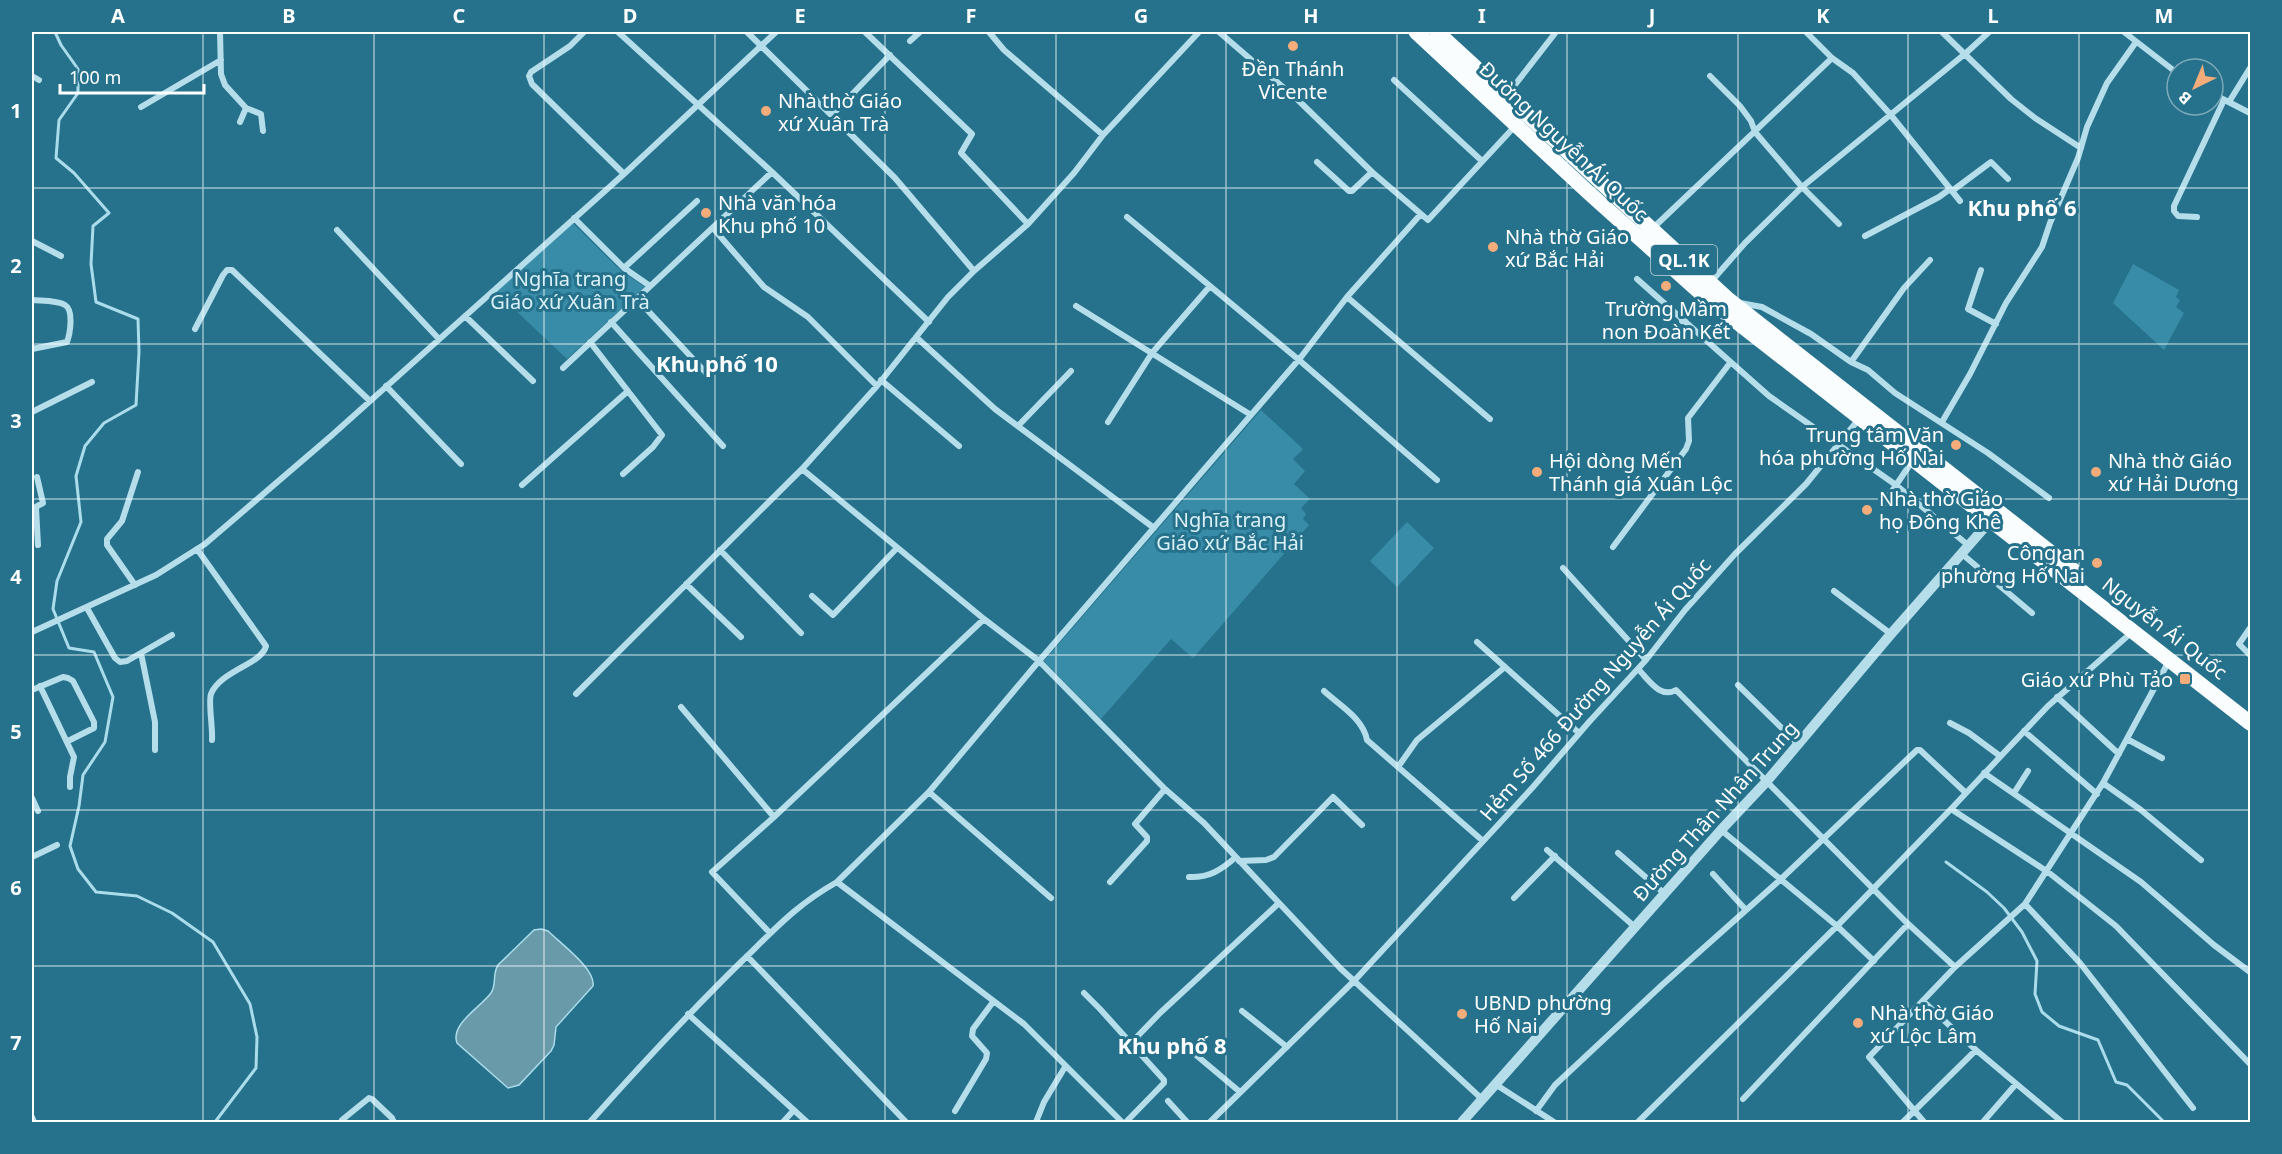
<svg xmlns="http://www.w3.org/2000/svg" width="2282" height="1154" font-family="'Noto Sans',sans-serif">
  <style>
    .green { fill: #388ca7 }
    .water { fill: #699aaa; stroke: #aadceb; stroke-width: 1.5 }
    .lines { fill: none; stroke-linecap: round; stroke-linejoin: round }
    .stream { stroke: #aadceb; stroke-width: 3 }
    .minor { stroke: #b5ddea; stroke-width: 6 }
    .tertiary { stroke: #b5ddea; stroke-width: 10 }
    .primary { stroke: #f9fdfe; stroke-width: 15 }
    .grid { fill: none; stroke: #fff; stroke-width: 1.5; stroke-opacity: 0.55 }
    .poi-dot { fill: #f3ac7a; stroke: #26728c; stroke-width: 2 }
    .labels { text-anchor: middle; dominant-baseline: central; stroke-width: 6; stroke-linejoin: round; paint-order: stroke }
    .shield { fill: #26728c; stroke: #bed5dc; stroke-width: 1.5 }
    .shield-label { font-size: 18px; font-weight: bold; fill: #fff }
    .poi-label { font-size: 20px; fill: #fff; stroke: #26728c; text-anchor: start }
    .street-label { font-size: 20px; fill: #fff; stroke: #26728c }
    .park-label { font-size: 20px; fill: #daf1f8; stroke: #26728c }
    .quarter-label { font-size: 22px; font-weight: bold; fill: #fff; stroke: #26728c }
    .neatline { fill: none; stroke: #fff; stroke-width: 2 }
    .grid-label { font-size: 20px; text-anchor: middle; font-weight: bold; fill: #fff }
  </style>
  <rect width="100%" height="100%" fill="#26728c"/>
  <path class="green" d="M 573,223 L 621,271 L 645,287 L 567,359 L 496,292 Z
    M 2133,264 L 2179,290 L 2176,297 L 2180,300 L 2176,307 L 2184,313 L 2164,350 L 2113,303 Z
    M 1261,410 L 1303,449 L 1293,459 L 1305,471 L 1294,484 L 1310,499 L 1301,508 L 1306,514 L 1303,519 L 1309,525 L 1193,658 L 1171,639 L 1101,719 L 1044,661 Z
    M 1407,522 L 1434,548 L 1397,587 L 1370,561 Z"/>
  <path class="water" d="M 541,929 L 548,931 C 560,943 596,969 593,986 L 556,1027 L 554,1045 L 551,1051 L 519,1085 L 508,1088 L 457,1043 C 450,1024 481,1007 491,993 C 497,984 492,974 498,965 L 534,930 Z"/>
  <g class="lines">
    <path class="stream" d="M 55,32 L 61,45 L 78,69 L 78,93 L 59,120 L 56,158 L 74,173 L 109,213 L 93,226 L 91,264 L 96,302 L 138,319 L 139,352 L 136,405 L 104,423 L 85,446 L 76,476 L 81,522 L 57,581 L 53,609 L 69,648 L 94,652 L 113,697 L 105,742 L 83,775 L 79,806 L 70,846 L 78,869 L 96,892 L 137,896 L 172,913 L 213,942 L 250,1004 L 257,1037 L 256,1068 L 215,1122
      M 1946,862 L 1987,892 L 2004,908 L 2022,932 L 2037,961 L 2035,994 L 2042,1012 L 2059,1026 L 2098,1040 L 2116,1082 L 2127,1085 L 2164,1122"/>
    <path class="minor" d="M 220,32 L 221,74 L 225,85 L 246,108 L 261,114 L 263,131
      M 584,32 L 570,46 L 531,72 L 529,76 L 532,84 L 624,174
      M 618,32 L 772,172 L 929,322
      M 747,32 L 895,178 L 974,271
      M 865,32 L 972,134 L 961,153 L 1028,224
      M 989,32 L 1004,50 L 1103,135
      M 1219,32 L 1298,100 L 1372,172 L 1428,220 L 1516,125
      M 1806,32 L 1832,58 L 1853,73 L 1890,114 L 1960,201
      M 1942,32 L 2011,99 L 2035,118 L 2081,148
      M 2124,32 L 2177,73
      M 910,41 L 920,32
      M 32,76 L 39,80
      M 1710,76 L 1740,106 L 1751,121 L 1755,132 L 1802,187 L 1839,224
      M 1394,80 L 1482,161
      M 2213,94 L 2250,113
      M 1507,95 L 1556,32
      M 2229,102 L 2250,68
      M 141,107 L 221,60
      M 832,115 L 890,55
      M 240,122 L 246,108
      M 1317,162 L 1349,191 L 1352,191 L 1372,172
      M 1952,191 L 1991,162 L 2008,179
      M 1127,217 L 1299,360 L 1437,480
      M 2197,217 L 2178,216 L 2174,211 L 2174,206 L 2224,100
      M 574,218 L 624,268 L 650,286
      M 713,228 L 764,287 L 808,317 L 877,386
      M 1652,229 L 1832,58
      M 337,230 L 439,339
      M 1865,236 L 1939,197 L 1950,189
      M 32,241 L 61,256
      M 624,268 L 697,201
      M 1981,270 L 1968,309 L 1996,324
      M 1637,279 L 1769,396 L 1896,485 L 1969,546
      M 1710,283 L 1745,243 L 1802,187 L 1966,53 L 1989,32
      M 1347,297 L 1490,419
      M 637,299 L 709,376
      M 32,300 C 41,301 57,300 65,305 C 74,310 70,334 67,342 L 32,349
      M 1740,303 L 1762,307 L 1811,334 L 1851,362 L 1868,370 L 1895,393 L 1988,453 L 2049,498
      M 1076,306 L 1251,415
      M 465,316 L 533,381
      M 1682,321 L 1705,297
      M 611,322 L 723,446
      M 195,329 L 223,275 L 227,270 L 232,270 L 370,401
      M 916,337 L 995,409 L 1154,528
      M 590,342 L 662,435 L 653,447 L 623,474
      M 1851,362 L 1904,288 L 1930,260
      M 563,368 L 772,172
      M 881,380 L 959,446
      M 386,386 L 461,464
      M 32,412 L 92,382
      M 1108,422 L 1152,353 L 1210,286
      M 1942,422 L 1970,374 L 2006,303 L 2042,247 L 2050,223 L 2078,158 L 2087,127 L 2107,83 L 2136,42
      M 1018,426 L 1071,371
      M 802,469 L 984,619 L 1039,661 L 1165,789 L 1204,823 L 1340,968 L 1482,1099
      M 522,485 L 628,391
      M 1882,506 L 1913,460
      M 36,508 L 38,545
      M 32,509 L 43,503 L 37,477
      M 1613,547 L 1686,449 L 1689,441 L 1688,418 L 1730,363
      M 197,549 L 266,646 C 262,664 220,671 211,694 C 208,701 213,729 212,740
      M 720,550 L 801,633
      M 1962,554 L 2032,613
      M 1563,568 L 1646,660
      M 686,584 L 741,637
      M 135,585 L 107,545 L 107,539 L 122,521 L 138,472
      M 1834,591 L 1891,634
      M 812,596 L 833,615 L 897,548
      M 87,608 L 115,658 L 120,662 L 127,661 L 172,635
      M 2250,628 L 2239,644 L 2250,655
      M 32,632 L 156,575 L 205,544 L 331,436 L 624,174 L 776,32
      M 1477,642 L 1579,733
      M 141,653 L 155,722 L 155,750
      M 1638,669 C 1649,680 1660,699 1676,690 L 1905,921 L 1955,967
      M 1738,685 L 1798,744
      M 40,686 L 74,757 L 70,777 L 70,787
      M 32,690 L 63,677 L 68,678 L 73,681 L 94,722 L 94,728 L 68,741
      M 1324,691 C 1339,705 1363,718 1367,740 L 1483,841
      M 576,694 L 802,469 L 877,386 L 948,297 L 974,271 L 1028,224 L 1074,173 L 1103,135 L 1199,32
      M 2057,697 L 2119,754
      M 681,707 L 774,817
      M 1950,723 L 1969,733 L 2000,756
      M 2024,731 L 2097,794
      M 2127,739 L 2162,758
      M 1398,767 L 1417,740 L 1505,667
      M 1984,773 L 2141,882 L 2214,945 L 2250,972
      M 2103,783 L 2141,810 L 2201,860
      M 929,792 L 1051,898
      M 2014,793 L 2028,771
      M 32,798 L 38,811
      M 1951,809 L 2048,872 L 2116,926 L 2250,1064
      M 1721,830 L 1837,926 L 1874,961
      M 1547,850 L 1635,927
      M 1618,853 L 1665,894
      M 32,857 L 57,845
      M 1239,861 L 1266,860 L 1274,857 L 1333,797 L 1362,825
      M 1713,874 L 1746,910
      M 1189,877 C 1209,878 1221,870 1236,857
      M 837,882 L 929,792 L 1039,661 L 1301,357 L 1347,297 L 1420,215
      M 1110,882 L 1147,841 L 1147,837 L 1135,824 L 1165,789
      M 1514,898 L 1555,856
      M 2025,904 L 2080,963 L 2193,1108
      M 769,932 L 712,872 L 774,817 L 984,619
      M 747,956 L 906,1122
      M 1084,993 L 1100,1009 L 1164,1080 L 1164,1083 L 1126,1122
      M 1923,1001 L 1976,1050 L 2062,1122
      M 1242,1011 L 1287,1047
      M 688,1014 L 807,1122
      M 1131,1043 L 1160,1013 L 1279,903
      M 1196,1055 L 1240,1092
      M 1495,1084 L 1554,1122
      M 1743,1099 L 1908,924
      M 1168,1101 L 1187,1122
      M 955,1111 L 986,1059 L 987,1053 L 972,1036 L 973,1029 L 993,1002
      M 1536,1111 L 1555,1085 L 1662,985 L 1781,879 L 1917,750 L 1920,750 L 1966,793
      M 32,1117 L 34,1122
      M 342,1120 L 369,1098 L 372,1099 L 392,1118 L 394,1122
      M 590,1122 C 639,1067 689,1013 742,961 C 775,929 796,905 837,882 L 1024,1024 L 1122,1122
      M 783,1122 L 794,1110
      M 1036,1122 L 1044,1102 L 1065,1067
      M 1210,1122 L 1355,980 L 1533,787 L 1589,722 L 1646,660 L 1685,610 L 1735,554 L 1806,484 L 1859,419
      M 1638,1122 L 1837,926 L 1951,809 L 2048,706 L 2131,633
      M 1903,1122 L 1976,1050
      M 1924,1122 L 1869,1057 L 1955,967 L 2025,904 L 2103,783 L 2170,659
      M 1983,1122 L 2016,1084"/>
    <path class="tertiary" d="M 1462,1122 L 1721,830 L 1767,781 L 1891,634 L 1991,520"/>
    <path class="primary" d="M 1416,32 L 1588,192 L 1705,297 L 2250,723
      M 1437,32 L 1729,300 L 2073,570"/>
  </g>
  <path class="grid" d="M 203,32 L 203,1122M 374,32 L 374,1122M 544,32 L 544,1122M 715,32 L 715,1122M 885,32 L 885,1122M 1056,32 L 1056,1122M 1226,32 L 1226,1122M 1397,32 L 1397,1122M 1567,32 L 1567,1122M 1738,32 L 1738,1122M 1908,32 L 1908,1122M 2079,32 L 2079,1122M 32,188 L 2250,188M 32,344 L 2250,344M 32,499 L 2250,499M 32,655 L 2250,655M 32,810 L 2250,810M 32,966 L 2250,966"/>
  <g class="poi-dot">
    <circle cx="1293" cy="46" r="6"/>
    <circle cx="766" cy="111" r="6"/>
    <circle cx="706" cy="213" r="6"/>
    <circle cx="1493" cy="247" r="6"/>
    <circle cx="1666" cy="286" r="6"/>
    <circle cx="1956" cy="445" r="6"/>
    <circle cx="1537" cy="472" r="6"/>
    <circle cx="2096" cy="472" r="6"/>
    <circle cx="1867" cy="510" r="6"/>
    <circle cx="2097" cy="563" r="6"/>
    <rect x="2179" y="673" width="12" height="12" rx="3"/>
    <circle cx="1462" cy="1014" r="6"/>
    <circle cx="1858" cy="1023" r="6"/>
  </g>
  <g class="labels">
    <rect class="shield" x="1651" y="245" width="66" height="30" rx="4.5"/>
    <g class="shield-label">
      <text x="1684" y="260">QL.1K</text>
    </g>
    <g class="poi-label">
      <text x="1293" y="68" text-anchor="middle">Đền Thánh<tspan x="1293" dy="23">Vicente</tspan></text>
      <text x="778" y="100">Nhà thờ Giáo<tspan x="778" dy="23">xứ Xuân Trà</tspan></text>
      <text x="718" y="202">Nhà văn hóa<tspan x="718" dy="23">Khu phố 10</tspan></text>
      <text x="1505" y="236">Nhà thờ Giáo<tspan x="1505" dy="23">xứ Bắc Hải</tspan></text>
      <text x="1666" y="308" text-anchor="middle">Trường Mầm<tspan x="1666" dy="23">non Đoàn Kết</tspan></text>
      <text x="1944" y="434" text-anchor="end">Trung tâm Văn<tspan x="1944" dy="23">hóa phường Hố Nai</tspan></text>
      <text x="1549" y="460">Hội dòng Mến<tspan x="1549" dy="23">Thánh giá Xuân Lộc</tspan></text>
      <text x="2108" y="460">Nhà thờ Giáo<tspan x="2108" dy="23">xứ Hải Dương</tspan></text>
      <text x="1879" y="498">Nhà thờ Giáo<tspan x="1879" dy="23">họ Đông Khê</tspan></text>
      <text x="2085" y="552" text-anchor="end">Công an<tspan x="2085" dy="23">phường Hố Nai</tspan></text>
      <text x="2173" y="679" text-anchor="end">Giáo xứ Phù Tảo</text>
      <text x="1474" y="1002">UBND phường<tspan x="1474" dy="23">Hố Nai</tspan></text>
      <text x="1870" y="1012">Nhà thờ Giáo<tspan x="1870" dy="23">xứ Lộc Lâm</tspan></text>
    </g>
    <g class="street-label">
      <text transform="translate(1564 141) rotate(43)">Đường Nguyễn Ái Quốc</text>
      <text transform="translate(2165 628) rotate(38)">Nguyễn Ái Quốc</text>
      <text transform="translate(1595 689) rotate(-49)">Hẻm Số 466 Đường Nguyễn Ái Quốc</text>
      <text transform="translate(1715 811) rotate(-48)">Đường Thân Nhân Trung</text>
    </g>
    <g class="park-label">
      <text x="570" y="278">Nghĩa trang<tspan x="570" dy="23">Giáo xứ Xuân Trà</tspan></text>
      <text x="1230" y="519">Nghĩa trang<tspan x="1230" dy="23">Giáo xứ Bắc Hải</tspan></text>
    </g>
    <g class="quarter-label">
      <text x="2022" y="207">Khu phố 6</text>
      <text x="717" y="363">Khu phố 10</text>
      <text x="1172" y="1045">Khu phố 8</text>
    </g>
  </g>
  <rect width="2282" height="1154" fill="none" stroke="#26728c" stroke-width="66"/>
  <g transform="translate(2195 87) rotate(223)"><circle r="28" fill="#26728c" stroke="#7daaba" stroke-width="1.5"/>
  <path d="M0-4.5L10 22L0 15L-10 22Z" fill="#f3ac7a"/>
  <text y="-9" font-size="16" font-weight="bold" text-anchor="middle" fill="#ffffff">B</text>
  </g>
  <path d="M60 84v9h144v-9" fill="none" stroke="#ffffff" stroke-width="3"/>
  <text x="69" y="84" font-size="18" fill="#ffffff" stroke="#26728c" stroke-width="4.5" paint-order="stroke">100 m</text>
  <rect x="33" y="33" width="2216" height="1088" class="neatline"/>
  <g class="grid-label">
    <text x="118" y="23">A</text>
    <text x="289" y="23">B</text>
    <text x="459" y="23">C</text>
    <text x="630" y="23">D</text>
    <text x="800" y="23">E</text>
    <text x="971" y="23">F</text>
    <text x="1141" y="23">G</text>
    <text x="1311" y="23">H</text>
    <text x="1482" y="23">I</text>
    <text x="1652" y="23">J</text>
    <text x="1823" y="23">K</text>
    <text x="1993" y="23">L</text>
    <text x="2164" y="23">M</text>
    <text x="16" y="118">1</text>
    <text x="16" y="273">2</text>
    <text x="16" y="428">3</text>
    <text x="16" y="584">4</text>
    <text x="16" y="739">5</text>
    <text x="16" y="895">6</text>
    <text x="16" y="1050">7</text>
  </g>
</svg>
